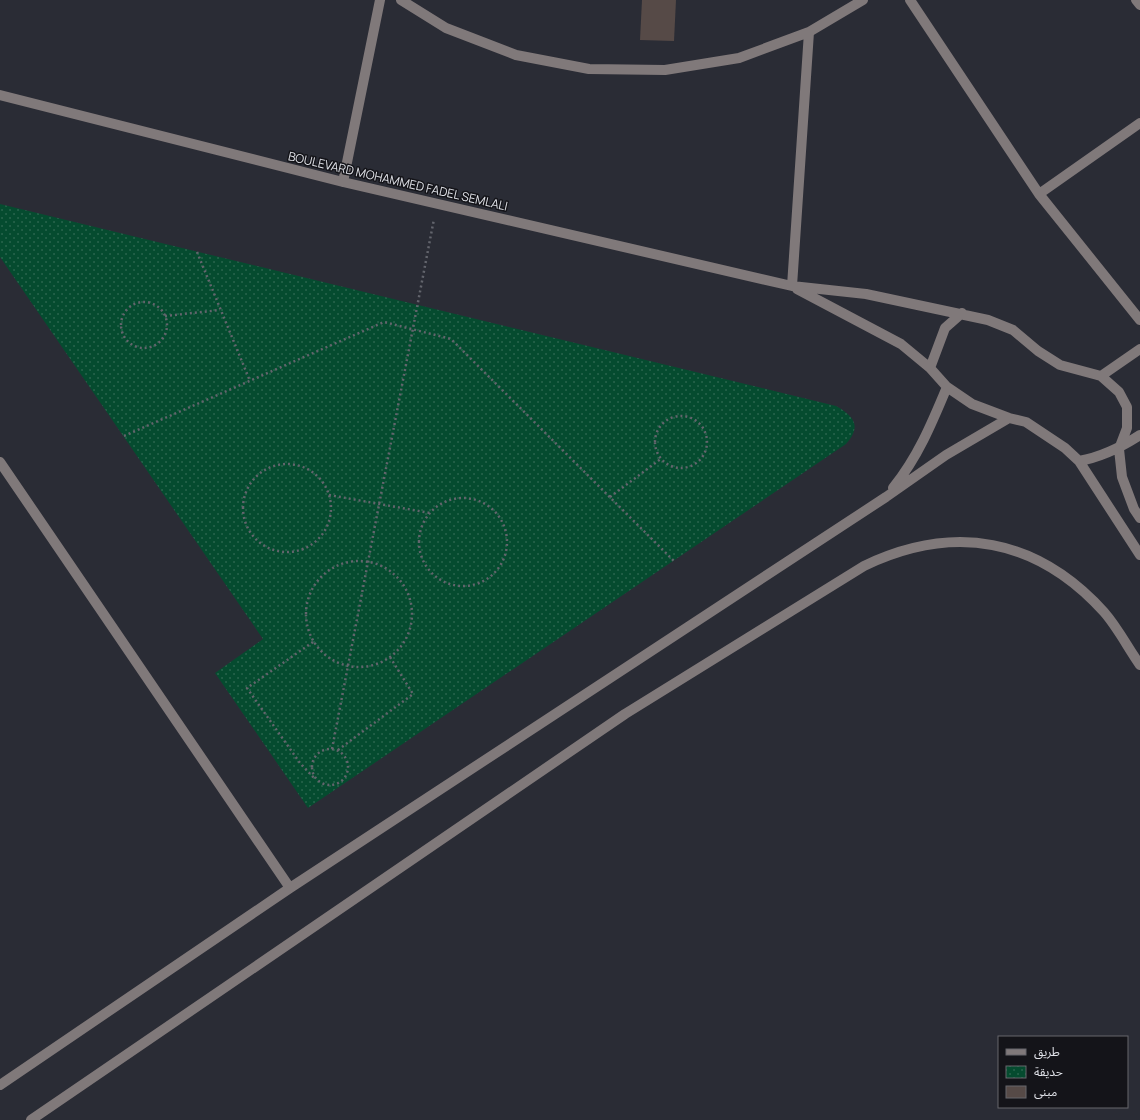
<svg xmlns="http://www.w3.org/2000/svg" width="1140" height="1120" font-family="Manrope,'Noto Sans Arabic',sans-serif">
  <style>
    .park { fill: url(#park-dots) }
    .building { fill: #564a47 }
    .lines { fill: none; stroke-linecap: round; stroke-linejoin: round }
    .path { stroke: #63656d; stroke-width: 2.5; stroke-dasharray: 2 3; stroke-linecap: butt }
    .minor { stroke: #80797a; stroke-width: 10 }
    .labels { text-anchor: middle; dominant-baseline: central; stroke-width: 3; stroke-linejoin: round; paint-order: stroke }
    .street-label { font-size: 12px; fill: #e0e2e8; stroke: #141419 }
  </style>
  <defs>
    <pattern id="park-dots" width="8" height="8" patternUnits="userSpaceOnUse"><rect width="8" height="8" fill="#054b2f"/><path d="M2 2h.1M6 6h.1" fill="none" stroke="#29654d" stroke-width="1.8" stroke-linecap="round"/></pattern>
  </defs>
  <rect width="100%" height="100%" fill="#2a2c35"/>
  <path class="park" d="M 0,204 L 836,406 C 854,416 862,426 846,444 L 308,808 L 215,673 L 263,639 L 0,257 Z"/>
  <path class="building" d="M 642,0 L 676,0 L 674,41 L 640,40 Z"/>
  <g class="lines">
    <path class="path" d="M 197,252 L 250,381
      M121 325a23 23 0 1 1 46 0a23 23 0 1 1-46 0Z
      M 165,316 L 220,310
      M655 442a26 26 0 1 1 52 0a26 26 0 1 1-52 0Z
      M 124,436 L 384,322 L 451,339 L 674,561
      M243 508a44 44 0 1 1 88 0a44 44 0 1 1-88 0Z
      M 329,495 L 430,513
      M 610,497 L 662,458
      M419 542a44 44 0 1 1 88 0a44 44 0 1 1-88 0Z
      M306 614a53 53 0 1 1 106 0a53 53 0 1 1-106 0Z
      M 313,642 L 247,688 L 300,763 L 315,779
      M312 767a18 18 0 1 1 36 0a18 18 0 1 1-36 0Z
      M 332,749 L 434,219
      M 338,750 L 413,694 L 390,657"/>
    <path class="minor" d="M 401,0 L 446,28 L 516,55 L 589,69 L 665,70 L 739,58 L 809,32 L 863,0
      M 910,0 L 1039,194 L 1140,320
      M 1136,0 L 1140,5
      M 0,95 L 343,182 L 792,286 L 866,294 L 988,320 L 1013,330 L 1038,351 L 1060,365 L 1101,376 L 1119,392 L 1127,407 L 1127,428 L 1119,449 L 1122,477 L 1134,509 L 1140,518
      M 343,182 L 380,0
      M 1039,194 L 1140,123
      M 792,286 L 809,32
      M 797,289 L 901,344 L 930,368 L 947,387 L 972,404 L 1009,418 L 1026,422 L 1065,448 L 1079,461 L 1140,555
      M 930,368 L 945,328 L 962,313
      M 1101,376 L 1140,349
      M 1079,461 C 1102,457 1120,448 1140,435
      M 0,462 L 290,888
      M 893,488 C 918,457 932,423 947,387
      M 0,1085 L 290,888 L 886,497 L 946,455 L 1009,418
      M 31,1120 L 625,714 L 864,566 C 954,523 1037,538 1104,612 C 1118,628 1128,648 1140,665"/>
  </g>
  <g class="labels">
    <g class="street-label">
      <text transform="translate(398 181) rotate(13)">BOULEVARD MOHAMMED FADEL SEMLALI</text>
    </g>
  </g>
  <rect x="998" y="1036" width="130" height="72" fill="#141419" stroke="#66666c"/>
  <rect x="1006" y="1049" width="20" height="6" fill="#80797a" stroke="#66666c"/>
  <text x="1034" y="1056" font-size="12" fill="#e0e2e8">طريق</text>
  <rect x="1006" y="1066" width="20" height="12" fill="url(#park-dots)" stroke="#66666c"/>
  <text x="1034" y="1076" font-size="12" fill="#e0e2e8">حديقة</text>
  <rect x="1006" y="1086" width="20" height="12" fill="#564a47" stroke="#66666c"/>
  <text x="1034" y="1096" font-size="12" fill="#e0e2e8">مبنى</text>
</svg>
